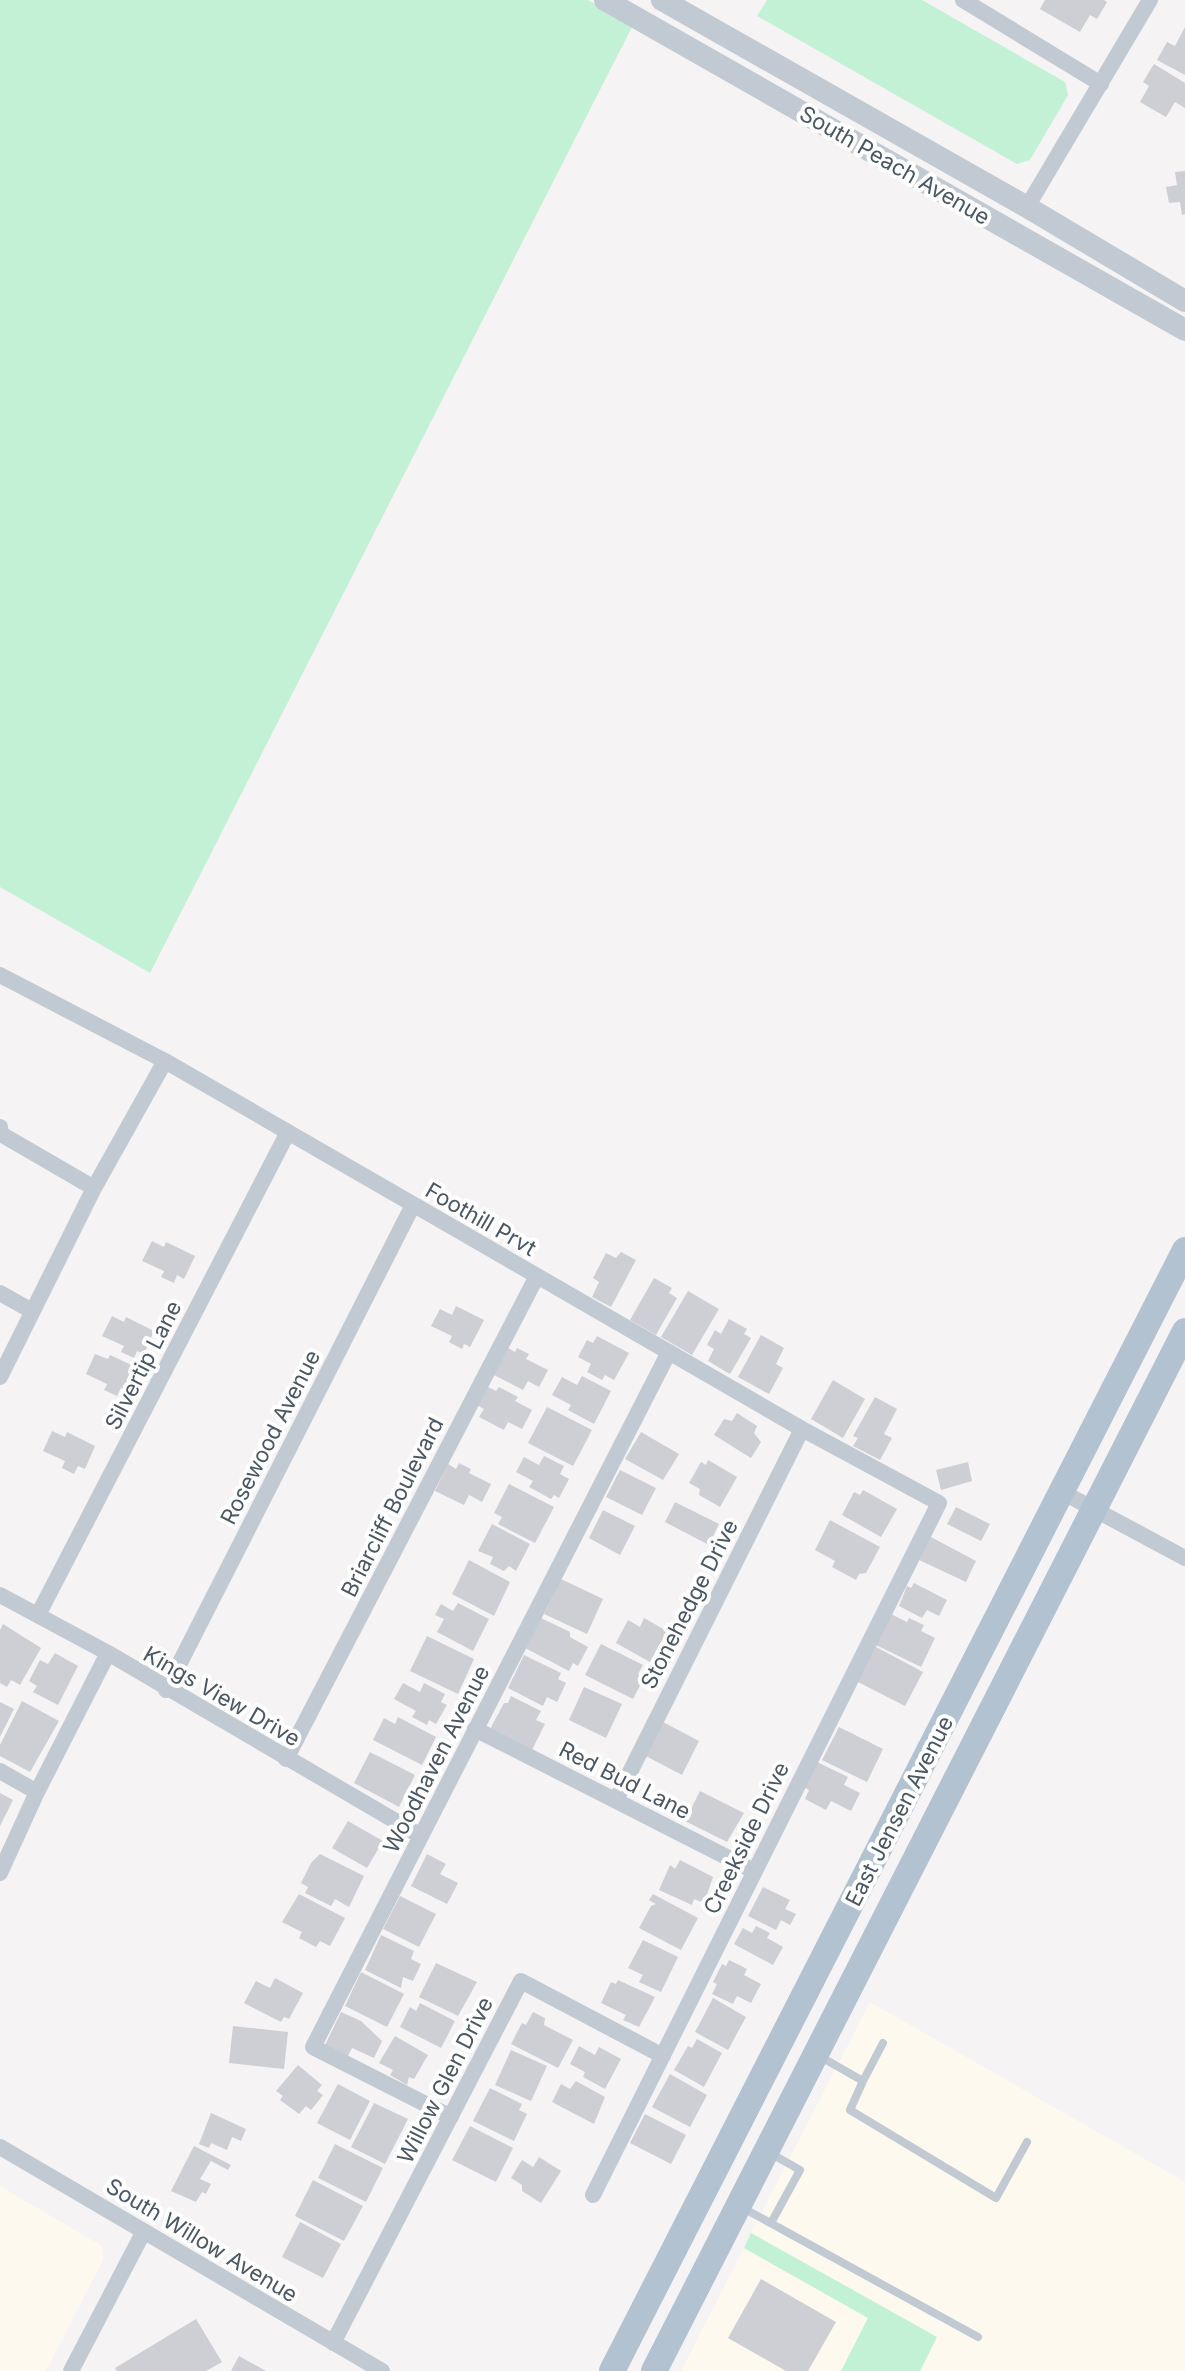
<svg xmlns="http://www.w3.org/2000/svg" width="1185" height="2371" font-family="Inter,sans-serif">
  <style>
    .commercial { fill: #fdf9ef }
    .green { fill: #c3f1d5 }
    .building { fill: #cdcfd5 }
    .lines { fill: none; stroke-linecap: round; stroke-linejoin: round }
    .service { stroke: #c1cad2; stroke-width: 8 }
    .minor { stroke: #c1cad2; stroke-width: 16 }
    .tertiary { stroke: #c1cad2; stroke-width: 22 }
    .primary { stroke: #b3c2d1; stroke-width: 26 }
    .labels { text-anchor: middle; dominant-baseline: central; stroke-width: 8; stroke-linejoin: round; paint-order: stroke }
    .street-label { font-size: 22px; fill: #4a5661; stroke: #fff }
  </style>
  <rect width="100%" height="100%" fill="#f5f3f3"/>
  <path class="commercial" d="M 870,2002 L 1185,2182 L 1185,2371 L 920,2371 L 937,2337 L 751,2233 Z
    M 0,2186 L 102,2246 L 103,2260 L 46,2371 L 0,2371 Z
    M 744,2248 L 868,2318 L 841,2371 L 681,2371 Z"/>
  <path class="green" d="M 0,0 L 588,0 L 633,25 L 150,973 L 0,887 Z
    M 767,0 L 922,0 L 1065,82 L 1068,95 L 1030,160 L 1017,164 L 757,16 Z
    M 751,2233 L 937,2337 L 920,2371 L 841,2371 L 868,2318 L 744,2248 Z"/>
  <path class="building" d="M 1045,0 L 1104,0 L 1107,2 L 1097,19 L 1090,15 L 1080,32 L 1040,9 Z
    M 1185,27 L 1185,75 L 1157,60 L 1167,42 L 1175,46 Z
    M 1154,64 L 1185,83 L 1185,108 L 1175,102 L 1166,117 L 1140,102 L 1149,86 L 1143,82 Z
    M 1185,171 L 1185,214 L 1182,215 L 1180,202 L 1169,203 L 1166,187 L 1177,185 L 1175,172 Z
    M 152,1241 L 164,1247 L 166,1242 L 195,1256 L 184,1279 L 177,1275 L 174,1283 L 161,1277 L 164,1271 L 142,1261 Z
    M 621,1252 L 636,1260 L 611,1307 L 592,1297 L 599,1282 L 593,1278 L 606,1253 L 616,1258 Z
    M 654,1278 L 672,1288 L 669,1293 L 677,1298 L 656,1335 L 630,1320 Z
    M 688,1291 L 719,1309 L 692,1355 L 661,1337 Z
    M 456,1306 L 484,1320 L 470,1347 L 464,1344 L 462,1349 L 449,1342 L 452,1336 L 431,1326 L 440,1309 L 452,1315 Z
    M 112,1316 L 124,1322 L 126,1317 L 154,1331 L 144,1354 L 137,1351 L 134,1358 L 121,1352 L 124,1346 L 102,1336 Z
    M 729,1319 L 747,1329 L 744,1334 L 751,1338 L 730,1374 L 708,1361 L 714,1349 L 707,1345 L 715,1330 L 721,1334 Z
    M 761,1335 L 784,1348 L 776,1364 L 783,1368 L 769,1394 L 738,1377 Z
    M 597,1336 L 629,1353 L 614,1380 L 605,1375 L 602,1380 L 587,1372 L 591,1364 L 578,1357 L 587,1340 L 593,1343 Z
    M 508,1348 L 515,1352 L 517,1348 L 529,1354 L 526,1359 L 548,1370 L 539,1387 L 528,1381 L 523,1390 L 494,1375 Z
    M 95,1354 L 108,1359 L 110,1355 L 138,1368 L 127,1391 L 121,1388 L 117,1396 L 104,1390 L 107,1384 L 86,1374 Z
    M 582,1376 L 611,1391 L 594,1424 L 568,1410 L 571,1405 L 552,1395 L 562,1377 L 577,1385 Z
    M 833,1380 L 865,1399 L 843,1438 L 811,1419 Z
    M 486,1386 L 496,1391 L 499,1387 L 518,1397 L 515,1401 L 532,1410 L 522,1429 L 508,1422 L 504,1430 L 479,1417 L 484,1409 L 477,1405 Z
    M 875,1397 L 897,1409 L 884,1434 L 892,1438 L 880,1460 L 853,1446 L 858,1438 L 853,1436 Z
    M 547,1407 L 592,1430 L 573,1466 L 528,1443 Z
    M 737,1413 L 757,1426 L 754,1433 L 761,1442 L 751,1458 L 714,1435 L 724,1419 L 732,1421 Z
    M 52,1431 L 65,1437 L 67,1432 L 95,1446 L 85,1469 L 78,1466 L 74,1474 L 62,1468 L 65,1461 L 43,1451 Z
    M 641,1432 L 679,1454 L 663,1480 L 625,1459 Z
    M 544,1456 L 564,1466 L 560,1474 L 569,1479 L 559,1498 L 554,1495 L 551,1499 L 529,1487 L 533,1481 L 516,1472 L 524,1457 L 539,1465 Z
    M 708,1460 L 737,1477 L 720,1507 L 699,1495 L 700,1489 L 689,1483 L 701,1462 L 706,1465 Z
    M 968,1462 L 972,1481 L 941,1490 L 936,1470 Z
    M 459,1463 L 471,1469 L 469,1473 L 491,1484 L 482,1502 L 469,1495 L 464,1505 L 435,1491 L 448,1464 L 456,1469 Z
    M 620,1470 L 656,1488 L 642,1515 L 606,1497 Z
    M 509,1484 L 554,1507 L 535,1543 L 498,1524 L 502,1517 L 494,1513 Z
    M 863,1490 L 897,1509 L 881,1537 L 842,1515 L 854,1492 L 860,1495 Z
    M 675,1502 L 719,1524 L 709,1545 L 665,1522 Z
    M 956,1507 L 990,1524 L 981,1541 L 947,1524 Z
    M 603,1510 L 635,1526 L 620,1555 L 589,1538 Z
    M 830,1520 L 880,1547 L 866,1573 L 859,1574 L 856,1580 L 832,1567 L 835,1561 L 815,1550 Z
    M 492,1524 L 530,1544 L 516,1571 L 509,1566 L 504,1571 L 490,1564 L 493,1557 L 478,1551 Z
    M 929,1536 L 976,1561 L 966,1582 L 917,1559 Z
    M 469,1560 L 510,1582 L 494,1616 L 452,1594 Z
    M 561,1579 L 603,1599 L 587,1634 L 544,1614 Z
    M 914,1583 L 947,1600 L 939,1616 L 927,1610 L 922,1618 L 899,1606 L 907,1586 L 911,1588 Z
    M 458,1603 L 489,1619 L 473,1651 L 437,1632 L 444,1619 L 435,1615 L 441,1604 L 453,1611 Z
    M 891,1614 L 907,1622 L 909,1618 L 924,1625 L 921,1631 L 935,1638 L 921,1667 L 876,1645 Z
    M 541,1618 L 570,1632 L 570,1637 L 588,1647 L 578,1666 L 573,1663 L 569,1671 L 525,1648 Z
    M 644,1618 L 667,1631 L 650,1662 L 616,1643 L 628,1620 L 640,1627 Z
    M 3,1624 L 41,1648 L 20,1685 L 11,1680 L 7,1687 L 0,1683 L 0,1630 Z
    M 427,1636 L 474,1659 L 458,1694 L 410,1671 Z
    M 601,1644 L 643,1665 L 638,1674 L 643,1680 L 633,1699 L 585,1675 Z
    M 876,1647 L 923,1672 L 905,1706 L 858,1682 Z
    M 55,1653 L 78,1666 L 58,1705 L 33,1692 L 37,1686 L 29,1681 L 40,1660 L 48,1664 Z
    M 524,1655 L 561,1673 L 558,1679 L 566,1683 L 557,1702 L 547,1697 L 543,1706 L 508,1688 Z
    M 403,1683 L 420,1692 L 424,1683 L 445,1694 L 441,1702 L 447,1705 L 436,1724 L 429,1720 L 427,1725 L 412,1717 L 416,1711 L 394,1699 Z
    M 584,1687 L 622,1704 L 606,1738 L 569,1720 Z
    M 511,1696 L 541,1711 L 536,1720 L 545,1724 L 532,1750 L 490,1729 L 504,1703 L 508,1703 Z
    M 22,1701 L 59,1721 L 30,1772 L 0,1756 L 0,1745 Z
    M 0,1702 L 14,1709 L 0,1737 Z
    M 398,1717 L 436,1737 L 422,1765 L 373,1740 L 384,1718 L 395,1724 Z
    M 661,1721 L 699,1741 L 682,1775 L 644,1755 Z
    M 839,1727 L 883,1749 L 867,1782 L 822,1760 Z
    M 370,1752 L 415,1775 L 399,1807 L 354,1783 Z
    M 817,1762 L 848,1777 L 844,1785 L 860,1793 L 851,1811 L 831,1801 L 826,1810 L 805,1799 L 809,1790 L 805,1788 Z
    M 700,1791 L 744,1813 L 727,1842 L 685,1821 Z
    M 0,1793 L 13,1800 L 0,1826 Z
    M 348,1821 L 383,1841 L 367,1868 L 332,1848 Z
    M 320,1854 L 364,1876 L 349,1907 L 335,1899 L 331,1906 L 305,1893 L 308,1887 L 301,1883 L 311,1863 Z
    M 427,1854 L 446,1864 L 440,1874 L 458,1883 L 447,1904 L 411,1886 Z
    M 680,1860 L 713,1877 L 704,1903 L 694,1899 L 692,1905 L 659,1890 L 670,1865 L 675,1869 Z
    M 763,1887 L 790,1900 L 785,1909 L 796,1914 L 790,1925 L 781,1920 L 776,1930 L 748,1916 Z
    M 299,1894 L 345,1918 L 330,1946 L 320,1941 L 316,1947 L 299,1938 L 302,1932 L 282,1922 Z
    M 653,1894 L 698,1918 L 681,1950 L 639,1928 L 651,1906 L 656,1904 L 649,1900 Z
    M 400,1896 L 436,1914 L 419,1947 L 383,1929 Z
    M 756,1926 L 770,1933 L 767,1938 L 783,1947 L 773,1965 L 734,1944 L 743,1928 L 752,1933 Z
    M 381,1935 L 414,1951 L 411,1959 L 421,1964 L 413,1981 L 403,1977 L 401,1988 L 365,1970 Z
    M 643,1940 L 678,1957 L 661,1992 L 639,1982 L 643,1975 L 628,1968 Z
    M 729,1960 L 747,1969 L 744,1975 L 761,1984 L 751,2003 L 737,1996 L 733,2004 L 712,1994 L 717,1984 L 713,1982 L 722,1964 L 726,1966 Z
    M 436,1963 L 477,1982 L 458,2016 L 419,1997 Z
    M 361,1972 L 404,1994 L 387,2027 L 345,2006 Z
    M 275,1978 L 303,1993 L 289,2019 L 284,2017 L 281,2022 L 244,2003 L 256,1981 L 270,1988 Z
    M 618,1980 L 655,1997 L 639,2027 L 623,2020 L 626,2015 L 601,2003 L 611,1982 L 616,1984 Z
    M 713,1998 L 746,2017 L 728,2050 L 695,2032 Z
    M 420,2003 L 455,2021 L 441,2048 L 400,2027 L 410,2007 L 416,2011 Z
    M 341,2012 L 361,2021 L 382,2041 L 374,2058 L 352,2048 L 348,2056 L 325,2045 Z
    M 533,2012 L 545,2018 L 544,2025 L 573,2040 L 558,2068 L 511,2044 L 522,2023 L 526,2025 Z
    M 233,2026 L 288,2032 L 284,2069 L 229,2063 Z
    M 395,2036 L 428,2055 L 414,2079 L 409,2077 L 407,2085 L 390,2075 L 393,2070 L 379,2063 Z
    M 697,2039 L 722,2053 L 704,2087 L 674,2070 L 688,2046 L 692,2048 Z
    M 579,2046 L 595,2055 L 599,2047 L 621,2059 L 605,2089 L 583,2077 L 585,2072 L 570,2064 Z
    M 511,2050 L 547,2066 L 531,2101 L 495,2085 Z
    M 298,2065 L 322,2085 L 317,2091 L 323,2095 L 311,2110 L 306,2106 L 299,2114 L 280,2100 L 283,2096 L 276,2091 Z
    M 670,2074 L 707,2095 L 690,2127 L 652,2107 Z
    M 576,2081 L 605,2097 L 594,2124 L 552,2102 L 561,2084 L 570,2089 Z
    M 338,2084 L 370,2101 L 350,2140 L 317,2123 Z
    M 490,2088 L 522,2104 L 519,2110 L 527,2114 L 514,2141 L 473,2121 Z
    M 374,2103 L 408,2119 L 385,2164 L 351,2147 Z
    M 211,2113 L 246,2129 L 241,2141 L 232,2137 L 227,2150 L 211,2143 L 209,2148 L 199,2144 Z
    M 645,2114 L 686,2135 L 671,2164 L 630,2143 Z
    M 470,2126 L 513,2148 L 496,2182 L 452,2160 Z
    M 335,2144 L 383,2168 L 366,2202 L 318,2178 Z
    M 194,2146 L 231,2165 L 228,2170 L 211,2161 L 200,2179 L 211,2184 L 206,2194 L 202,2192 L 196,2202 L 171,2191 Z
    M 539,2157 L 561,2171 L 541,2203 L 522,2191 L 522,2185 L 511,2178 L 522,2160 L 533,2167 Z
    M 313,2180 L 363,2206 L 344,2241 L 295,2216 Z
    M 300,2222 L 341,2244 L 323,2278 L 282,2257 Z
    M 761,2279 L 836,2322 L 808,2371 L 786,2371 L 728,2338 Z
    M 196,2319 L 222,2362 L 206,2371 L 117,2371 L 115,2368 Z
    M 239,2356 L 266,2371 L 231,2371 Z"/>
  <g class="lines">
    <path class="service" d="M 821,2057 L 863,2081 L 850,2110 L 996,2198 L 1027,2142
      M 863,2081 L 883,2043
      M 770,2153 L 800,2170 L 771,2223
      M 743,2208 L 978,2337"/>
    <path class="minor" d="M 963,0 L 1101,84
      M 1027,207 L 1150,0
      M 0,975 L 165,1061 L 802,1429 L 939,1503 L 593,2195
      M 0,1127 L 1,1134 L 94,1188
      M 0,1293 L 32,1311
      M 0,1377 L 94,1188 L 165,1061
      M 1062,1492 L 1185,1558
      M 0,1595 L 108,1653 L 421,1836
      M 38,1615 L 287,1134
      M 166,1690 L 413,1205
      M 475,1729 L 754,1871
      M 286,1759 L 537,1276
      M 0,1771 L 37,1792
      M 616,1800 L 802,1429
      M 0,1873 L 37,1792 L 108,1653
      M 451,2117 L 313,2047 L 669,1352
      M 0,2147 L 382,2371
      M 333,2343 L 521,1981 L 663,2056
      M 71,2371 L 144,2231"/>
    <path class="tertiary" d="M 605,0 L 1185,330
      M 662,0 L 1027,207 L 1185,301"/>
    <path class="primary" d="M 612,2371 L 1185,1250
      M 654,2371 L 1185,1331"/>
  </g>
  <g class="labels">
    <g class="street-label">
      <text transform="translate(895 165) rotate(30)">South Peach Avenue</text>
      <text transform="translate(481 1219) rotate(30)">Foothill Prvt</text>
      <text transform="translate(143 1365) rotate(-63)">Silvertip Lane</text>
      <text transform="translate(270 1437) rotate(-63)">Rosewood Avenue</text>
      <text transform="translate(392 1507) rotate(-63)">Briarcliff Boulevard</text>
      <text transform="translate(689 1604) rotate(-63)">Stonehedge Drive</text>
      <text transform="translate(222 1696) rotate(30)">Kings View Drive</text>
      <text transform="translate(436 1759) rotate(-63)">Woodhaven Avenue</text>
      <text transform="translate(625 1780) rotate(27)">Red Bud Lane</text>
      <text transform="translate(899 1811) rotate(-63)">East Jensen Avenue</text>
      <text transform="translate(746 1838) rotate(-64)">Creekside Drive</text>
      <text transform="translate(445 2080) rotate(-63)">Willow Glen Drive</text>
      <text transform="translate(202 2240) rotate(31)">South Willow Avenue</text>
    </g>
  </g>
</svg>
